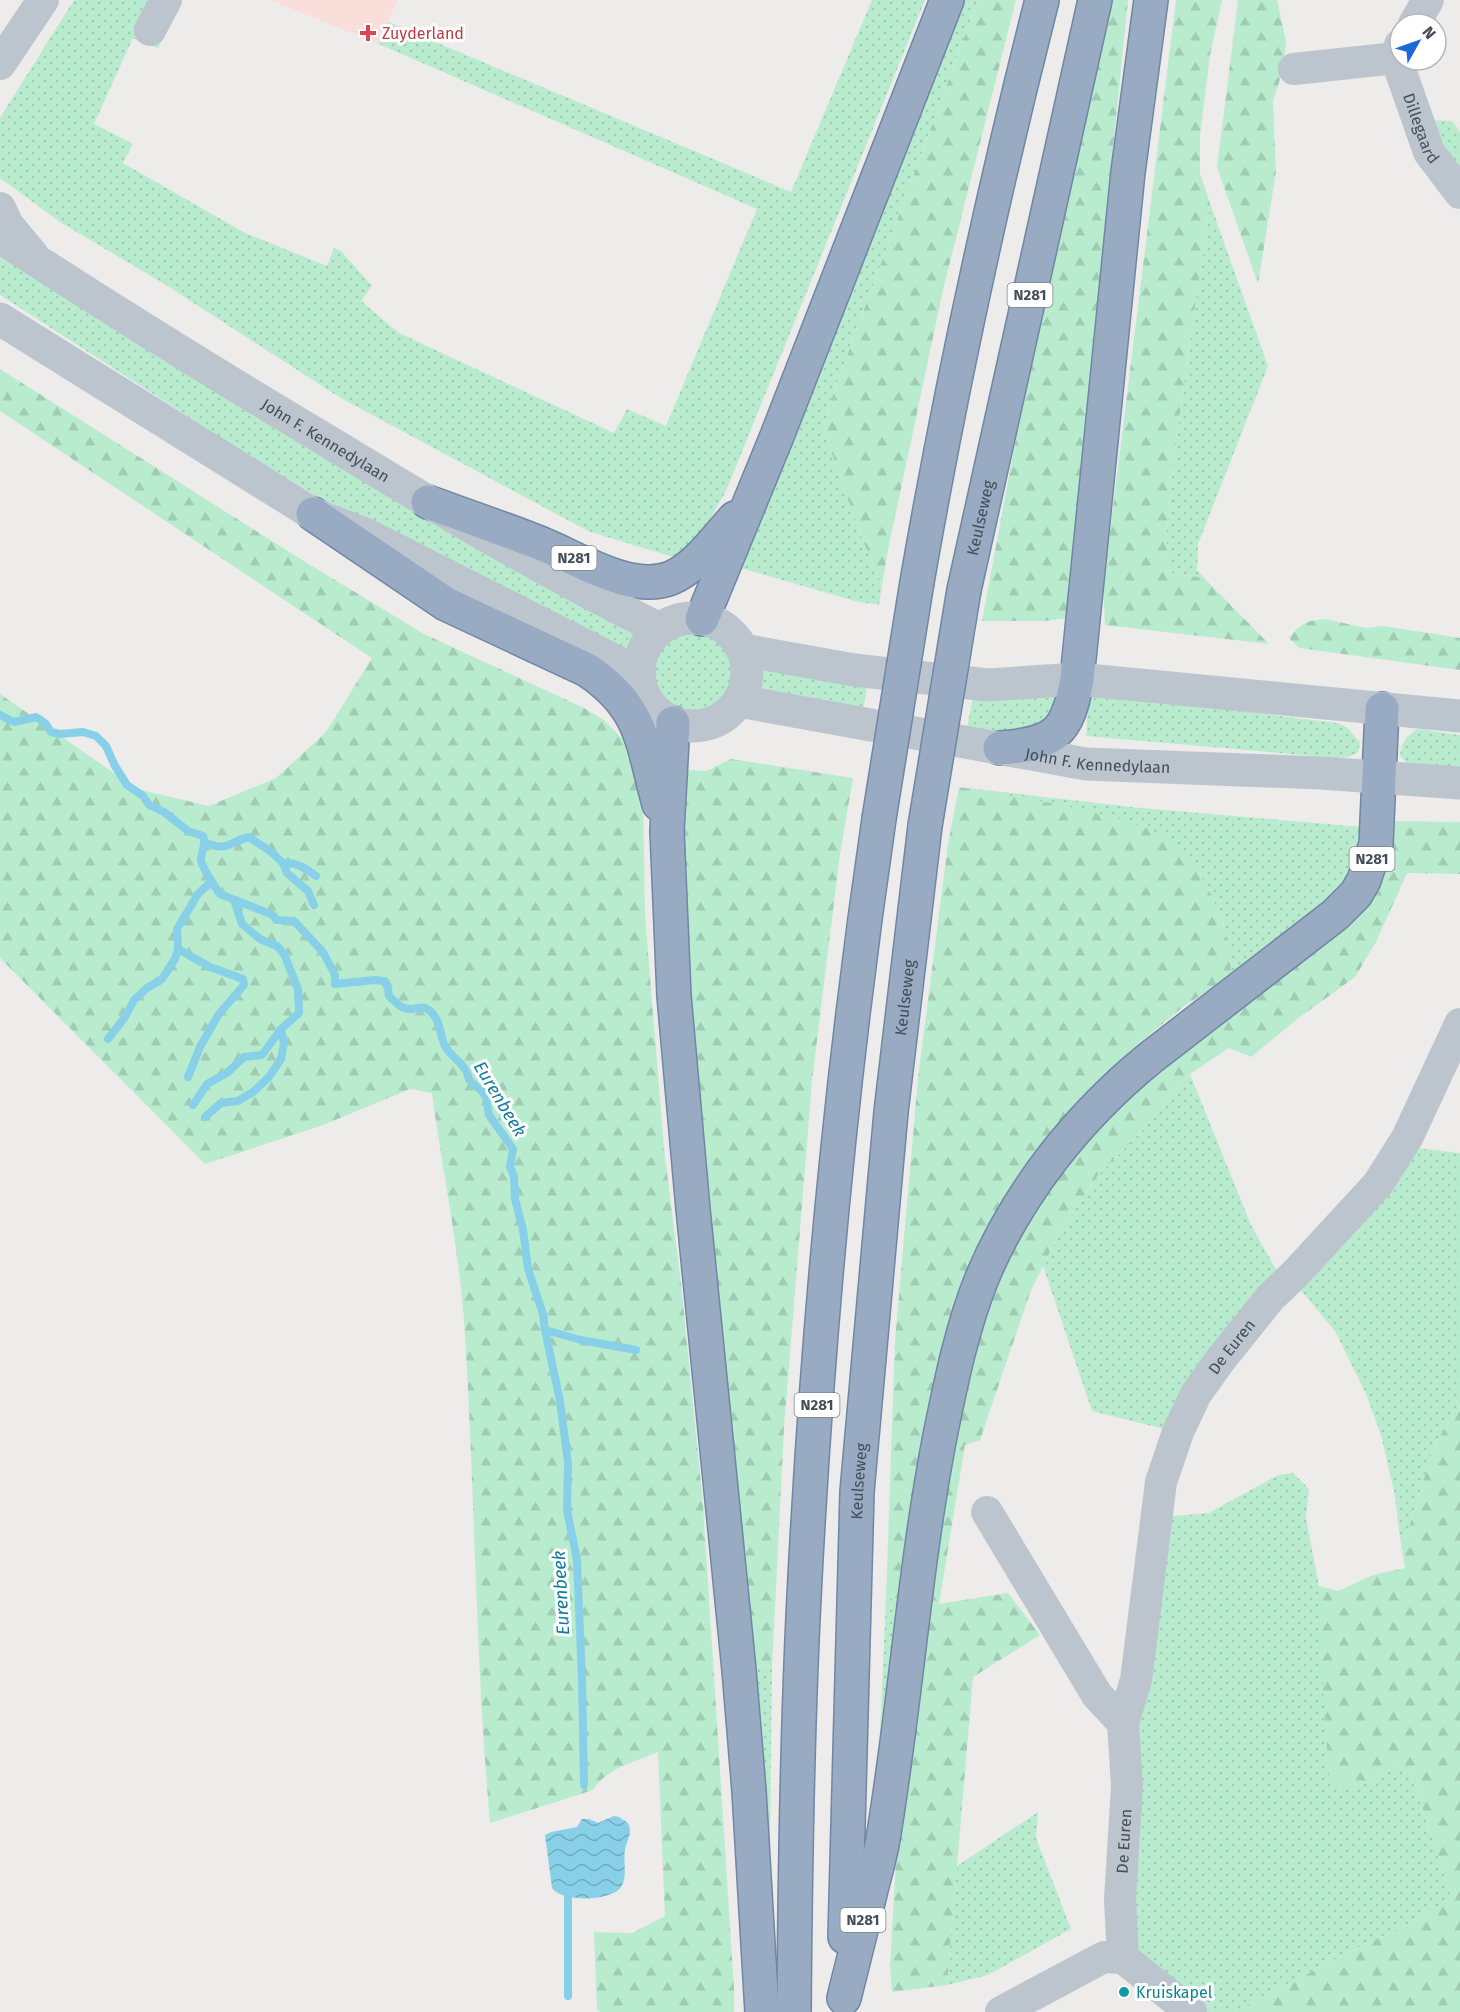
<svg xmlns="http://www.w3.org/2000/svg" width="1460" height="2012" font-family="'Fira Sans',sans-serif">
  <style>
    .medical { fill: #f9deda }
    .grass { fill: url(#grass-dots) }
    .forest { fill: url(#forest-firs) }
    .water { fill: url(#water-waves) }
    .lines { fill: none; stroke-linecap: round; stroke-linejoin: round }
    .stream { stroke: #87d0e8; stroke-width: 8 }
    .trunk-casing { stroke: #6f87a5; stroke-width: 36 }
    .minor { stroke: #bcc5ce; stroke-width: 32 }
    .tertiary { stroke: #bcc5ce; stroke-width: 33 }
    .trunk { stroke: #98abc2; stroke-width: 33 }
    .trunk-bridge-casing { stroke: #6f87a5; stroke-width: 36; stroke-linecap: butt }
    .trunk-bridge { stroke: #98abc2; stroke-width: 33 }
    .health-dot { fill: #e0444e; stroke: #fff; stroke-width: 2 }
    .culture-dot { fill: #0f9aa8; stroke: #fff; stroke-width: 2 }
    .labels { text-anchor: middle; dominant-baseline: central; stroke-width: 6; stroke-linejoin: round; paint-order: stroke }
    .shield { fill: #fff; stroke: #7c838a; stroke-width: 1.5 }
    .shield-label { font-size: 15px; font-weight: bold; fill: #444e58 }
    .health-label { font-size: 16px; fill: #be3a42; stroke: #fff; text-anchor: start }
    .street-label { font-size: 16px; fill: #444e58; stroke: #fff }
    .culture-label { font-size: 16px; fill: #0d838f; stroke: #fff; text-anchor: start }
    .water-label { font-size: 18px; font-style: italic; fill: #107ca0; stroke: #fff }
  </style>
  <defs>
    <pattern id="grass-dots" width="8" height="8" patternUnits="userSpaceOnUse" patternTransform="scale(1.5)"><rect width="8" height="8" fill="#b9eccf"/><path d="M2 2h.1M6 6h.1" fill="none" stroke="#a0ccb4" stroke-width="1.8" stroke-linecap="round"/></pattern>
    <pattern id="forest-firs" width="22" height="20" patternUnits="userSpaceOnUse" patternTransform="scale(1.5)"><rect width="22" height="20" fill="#b9eccf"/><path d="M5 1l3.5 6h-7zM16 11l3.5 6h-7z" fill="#a0ccb4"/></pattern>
    <pattern id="water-waves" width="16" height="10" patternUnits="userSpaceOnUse" patternTransform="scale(1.5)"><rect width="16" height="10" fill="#87d0e8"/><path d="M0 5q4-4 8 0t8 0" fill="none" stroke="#70abbf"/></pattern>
  </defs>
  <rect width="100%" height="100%" fill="#eeebeb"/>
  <path class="medical" d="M 270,0 L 397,0 L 379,44 Z"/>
  <path class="grass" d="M 74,0 L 182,0 L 158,48 L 133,38 L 94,124 L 133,144 L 123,163 L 245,233 L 327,266 L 334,248 L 341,251 L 372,286 L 361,301 L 399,333 L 614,433 L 627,409 L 666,426 L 757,209 L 379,44 L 388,22 L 791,192 L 872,0 L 925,0 L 726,491 L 695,545 L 676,558 L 588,531 L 339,397 L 166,285 L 60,222 L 0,178 L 0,118 Z
    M 955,0 L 978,0 L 833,394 L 824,431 L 863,541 L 882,585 L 879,605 L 855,601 L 734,566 Z
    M 1430,120 L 1452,121 L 1460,132 L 1460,175 L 1450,161 Z
    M 1210,203 L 1268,366 L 1198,544 L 1197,570 L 1204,578 L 1169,573 L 1166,538 L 1176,439 Z
    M 0,250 L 643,631 L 632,656 L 403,547 L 254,459 L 0,295 Z
    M653 671a40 40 0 1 1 80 0a40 40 0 1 1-80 0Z
    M 756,661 L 868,680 L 863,713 L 753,692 L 757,676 Z
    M 1061,688 L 1051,718 L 1021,735 L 967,728 L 974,692 Z
    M 1089,692 L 1337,723 L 1347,727 L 1360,743 L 1358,752 L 1349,757 L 1337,758 L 1086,736 Z
    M 1417,729 L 1460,735 L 1460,769 L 1409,765 L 1400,756 C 1401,742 1406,737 1417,729 Z
    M 959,787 L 1131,807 L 1361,827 L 1358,849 L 1344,880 L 1322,906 L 1232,975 L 1223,922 L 1200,875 L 1181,848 L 1101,815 Z
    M 1190,1074 L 1251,1225 L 1278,1273 L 1164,1429 L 1092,1411 L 1043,1266 L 1057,1237 L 1098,1175 L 1141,1132 Z
    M 1417,1148 L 1460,1153 L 1460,1405 L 1434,1445 L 1408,1531 L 1400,1537 L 1394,1491 L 1381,1435 L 1366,1394 L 1335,1331 L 1293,1281 Z
    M 1293,1473 L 1309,1489 L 1306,1518 L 1319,1586 L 1319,1628 L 1362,1785 L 1404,1764 L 1410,1772 L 1418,1795 L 1452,1898 L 1403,1927 L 1363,1945 L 1234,2012 L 1202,2012 L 1136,1956 L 1129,1822 L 1154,1518 L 1209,1513 L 1278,1475 Z
    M 907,1597 L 877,1801 L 886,1599 Z
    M 745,1665 L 772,1667 L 770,1834 L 766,1933 Z
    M 1038,1812 L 1036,1838 L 1071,1929 L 988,1975 L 947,1985 L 957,1866 Z"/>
  <path class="forest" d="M 978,0 L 1016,0 L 943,290 L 888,550 L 882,585 L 863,541 L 824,431 L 833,394 Z
    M 1108,0 L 1128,0 L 1095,324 L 1069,618 L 1045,621 L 982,621 L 1041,304 Z
    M 1176,0 L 1222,0 L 1210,55 L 1200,136 L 1200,173 L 1210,203 L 1176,439 L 1166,538 L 1169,573 L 1204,578 L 1269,644 L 1105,625 L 1103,588 Z
    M 1238,0 L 1277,0 L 1286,41 L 1283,70 L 1273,101 L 1276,172 L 1258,284 L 1217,167 Z
    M 0,369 L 302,560 L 424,634 L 584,708 L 604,720 L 632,749 L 643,791 L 645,915 L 664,1148 L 681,1284 L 703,1505 L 734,1989 L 734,2012 L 600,2012 L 597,2010 L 594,1932 L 632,1933 L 665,1916 L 658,1752 C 635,1762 606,1768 593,1790 L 490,1823 C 475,1655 475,1487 464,1319 C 458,1243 442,1169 432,1093 L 410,1089 L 323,1125 L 205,1164 L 0,958 L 0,694 L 137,789 L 209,806 L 276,778 L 326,732 L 372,658 L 0,411 Z
    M 1325,619 L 1366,628 L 1383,626 L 1460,638 L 1460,670 L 1299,648 L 1289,638 C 1302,623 1305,621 1325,619 Z
    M 731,759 L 853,778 L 840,854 L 812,1081 L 784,1428 L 772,1667 L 745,1665 L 682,1006 L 684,770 L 706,771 Z
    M 959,787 C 1007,796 1152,815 1182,849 C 1199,868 1213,896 1222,921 C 1228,937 1229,958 1232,975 L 1183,1007 L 1134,1047 L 1077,1101 L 1036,1157 L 995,1227 L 907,1597 L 886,1599 L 895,1340 L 918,1078 L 948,844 Z
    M 1390,821 L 1460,822 L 1460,874 L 1407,873 L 1376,942 L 1355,977 L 1296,1020 L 1251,1057 L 1229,1048 L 1190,1074 L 1141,1132 L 1098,1175 L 1057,1237 L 1030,1293 L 980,1440 L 965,1445 L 939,1604 L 1008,1593 L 1040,1635 L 973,1677 L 947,1985 L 892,1992 L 890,1967 L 897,1840 L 915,1686 L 963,1380 L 992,1297 L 1026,1225 L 1082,1143 L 1116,1104 L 1336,926 Z
    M 1460,1405 L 1460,2012 L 1234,2012 L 1363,1945 L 1403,1927 L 1452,1898 L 1418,1795 L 1410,1772 L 1404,1764 L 1362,1785 L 1340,1788 L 1329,1775 L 1319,1628 L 1319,1586 L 1338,1591 L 1373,1575 L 1405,1568 L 1400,1537 L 1408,1531 L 1434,1445 Z"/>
  <path class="water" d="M 614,1816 L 619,1817 L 628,1823 C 633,1833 627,1839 625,1850 C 623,1862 628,1877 621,1887 C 611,1902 561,1902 552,1888 L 545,1835 L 551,1832 L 577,1827 L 582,1819 L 589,1819 L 598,1823 Z"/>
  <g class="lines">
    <path class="stream" d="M 0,715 L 14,722 L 36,717 L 45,723 L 51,732 L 60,734 L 83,732 L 96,736 L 106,746 L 115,766 L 127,785 L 143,796 L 149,805 L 164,812 L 188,831 L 203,836 C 207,846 201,850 201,860 C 201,865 216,889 220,894 L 273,915 L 276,920 L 294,921 L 323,952 L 335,975 L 335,984 L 375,980 L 384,981 L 388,988 L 389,996 C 394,1001 401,1009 409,1009 C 415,1010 421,1005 427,1009 C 441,1017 439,1034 445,1046 C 453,1060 467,1064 469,1080 L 482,1091 L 486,1098 L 489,1115 L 513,1149 L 510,1167 L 514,1176 L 515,1199 L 523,1230 L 528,1269 L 543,1314 L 545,1330 L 560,1401 L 568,1463 L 567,1510 L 577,1560 L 582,1679 L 584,1785
      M 206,843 C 231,852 227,842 249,837 L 270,851 L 283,863 C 297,862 305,868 316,876
      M 283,863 L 287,873 L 308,891 L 314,905
      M 178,949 L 210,967 L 243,979 L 244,985 L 219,1014 L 200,1047 L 188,1077
      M 108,1039 L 125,1017 L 134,1000 L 147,988 L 162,979 L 175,959 L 178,949 L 177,929 L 198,894 L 212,881
      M 193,1105 L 207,1084 L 227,1073 L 244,1057 L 262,1055 L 281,1029 L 299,1013 L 298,989 L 284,954 L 277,946 L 260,939 L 242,924 L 234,900
      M 205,1117 L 221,1103 L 238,1101 L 253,1092 L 269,1077 L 281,1059 L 284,1043 L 281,1029
      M 545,1330 L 581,1340 L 636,1350
      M 568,1996 L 568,1897 L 571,1890"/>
    <defs>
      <g id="trunk">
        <path d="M 428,502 C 463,515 498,527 532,540 C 572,554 629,595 671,578 C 697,567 716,538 735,518"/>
        <path d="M 313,514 L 446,604 L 587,670 C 644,708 642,744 659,804"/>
        <path d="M 917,582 C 951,386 993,193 1042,0"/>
        <path id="s5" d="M 964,590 L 1095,0"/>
        <path d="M 702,619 L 777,436 L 947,0"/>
        <path d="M 673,723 L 667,831 L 674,996 L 693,1209 L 739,1670 L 749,1791 L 762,2012"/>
        <path d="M 1000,748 C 1055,744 1068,733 1077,679 L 1128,172 L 1151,0"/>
        <path id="s6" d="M 845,1937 L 857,1492 L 891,1112 L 925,826"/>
        <path d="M 844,1998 C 853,1963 861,1929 870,1894 C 874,1876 880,1858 883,1839 C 905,1707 914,1573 939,1441 C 950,1387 961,1330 982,1278 C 1018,1192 1078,1117 1150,1058 L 1335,915 L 1356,894 L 1364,880 L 1376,844 L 1382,709"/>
        <path d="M 794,2012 C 795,1874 797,1735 804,1597 C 817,1336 841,1077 879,819"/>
      </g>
    </defs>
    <use href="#trunk" class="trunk-casing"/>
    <g class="minor">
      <path d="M 1414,24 L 1428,0"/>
      <path d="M 150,30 L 166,0"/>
      <path id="s1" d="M 1400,45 L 1396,58 L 1429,152 L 1460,193"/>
      <path d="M 0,64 L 43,0"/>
      <path d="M 1294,69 L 1396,58"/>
      <path d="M 0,208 L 8,225 L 33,255"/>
      <path d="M 987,1512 L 1097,1695 L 1123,1723"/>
      <path id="s2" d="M 1123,1958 L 1120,1899 L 1127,1786 L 1123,1723 L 1136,1680 L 1161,1482 L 1178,1432 L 1196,1394 L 1221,1359 L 1270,1298 L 1296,1273 L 1378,1184 L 1407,1138 L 1460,1024"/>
      <path d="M 1123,1958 L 1191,2012"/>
      <path d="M 1001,2012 L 1104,1957 L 1123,1958"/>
    </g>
    <g class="tertiary">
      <path id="s3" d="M 0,237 C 112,310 225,380 339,448 C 444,512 550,575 660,629"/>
      <path d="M 0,319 L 313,514 L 367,535 L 639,673"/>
      <circle cx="693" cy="672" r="54"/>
      <path d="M 743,650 L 854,670 L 988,685 L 1077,679 L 1460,716"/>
      <path id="s4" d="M 739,701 L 1086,764 L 1321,773 L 1460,783"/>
    </g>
    <use href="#trunk" class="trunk"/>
    <defs>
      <path id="trunk-bridge" d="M 879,819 L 917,582
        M 925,826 L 964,590"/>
    </defs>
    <use href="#trunk-bridge" class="trunk-bridge-casing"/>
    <use href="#trunk-bridge" class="trunk-bridge"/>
  </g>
  <path class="health-dot" d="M365 24h6v6h6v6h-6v6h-6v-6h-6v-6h6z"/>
  <circle class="culture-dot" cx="1124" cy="1992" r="6"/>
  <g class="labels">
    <g class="shield">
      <rect x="1007.5" y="283" width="45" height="24" rx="4.5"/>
      <rect x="551.5" y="546" width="45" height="24" rx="4.5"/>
      <rect x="1349.5" y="847" width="45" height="24" rx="4.5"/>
      <rect x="794.5" y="1393" width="45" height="24" rx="4.5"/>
      <rect x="840.5" y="1908" width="45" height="24" rx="4.5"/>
    </g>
    <g class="shield-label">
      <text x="1030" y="295">N281</text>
      <text x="574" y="558">N281</text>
      <text x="1372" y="859">N281</text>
      <text x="817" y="1405">N281</text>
      <text x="863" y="1920">N281</text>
    </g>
    <g class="health-label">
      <text x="382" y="33">Zuyderland</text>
    </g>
    <g class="street-label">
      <text stroke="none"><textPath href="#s1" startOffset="88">Dillegaard</textPath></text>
      <text stroke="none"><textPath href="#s3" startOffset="384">John F. Kennedylaan</textPath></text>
      <text stroke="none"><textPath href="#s5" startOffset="74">Keulseweg</textPath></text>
      <text stroke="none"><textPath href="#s4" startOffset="364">John F. Kennedylaan</textPath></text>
      <text stroke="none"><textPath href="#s6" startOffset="942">Keulseweg</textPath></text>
      <text stroke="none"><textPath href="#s2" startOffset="634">De Euren</textPath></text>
      <text stroke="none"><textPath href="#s6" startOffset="456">Keulseweg</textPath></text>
      <text stroke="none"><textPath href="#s2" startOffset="117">De Euren</textPath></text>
    </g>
    <g class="culture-label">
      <text x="1136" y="1992">Kruiskapel</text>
    </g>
    <g class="water-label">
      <text transform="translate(500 1099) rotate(59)">Eurenbeek</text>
      <text transform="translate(561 1593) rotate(-93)">Eurenbeek</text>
    </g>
  </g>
  <g transform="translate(1418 42) rotate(50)"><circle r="28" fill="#ffffff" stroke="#b4b8bc" stroke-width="1.5"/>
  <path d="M0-4.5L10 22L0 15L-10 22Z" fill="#1d67d6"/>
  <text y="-9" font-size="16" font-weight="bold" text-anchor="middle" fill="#444e58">N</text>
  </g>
</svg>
